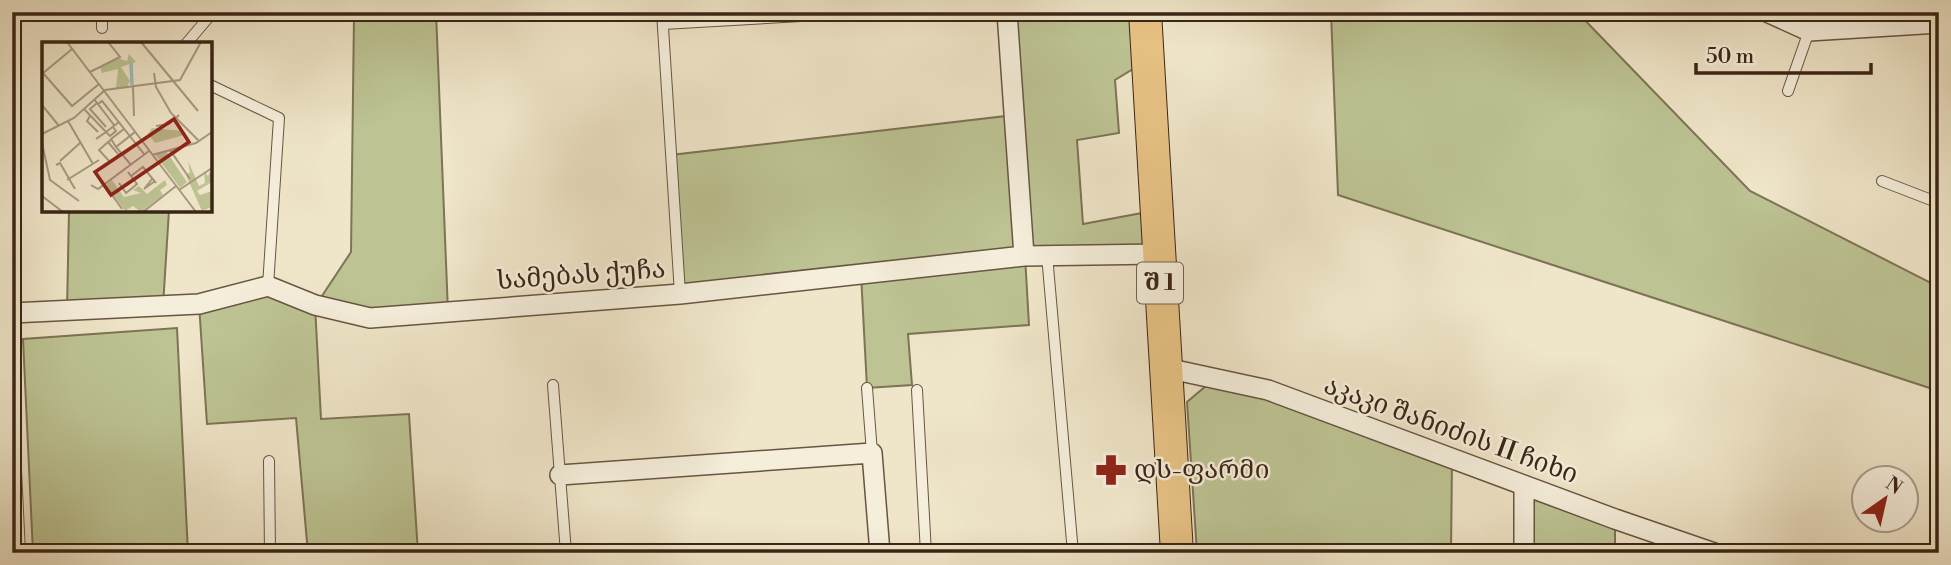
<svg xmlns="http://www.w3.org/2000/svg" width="1951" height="565" font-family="'Libre Bodoni','Noto Serif Georgian',serif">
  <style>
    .green { fill: #bdc393; stroke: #7c7454; stroke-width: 2 }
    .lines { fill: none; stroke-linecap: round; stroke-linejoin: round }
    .lane-casing { stroke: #685542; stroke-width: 12 }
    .street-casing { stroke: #685542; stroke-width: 22 }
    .primary-casing { stroke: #3b2516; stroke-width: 34 }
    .lane { stroke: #f5eedb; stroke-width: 10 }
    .street { stroke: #f5eedb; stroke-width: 19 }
    .primary { stroke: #e8c284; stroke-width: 32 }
    .labels { text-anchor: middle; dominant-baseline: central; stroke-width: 5; stroke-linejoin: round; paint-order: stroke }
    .shield { fill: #f5eedb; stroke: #736151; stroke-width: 2 }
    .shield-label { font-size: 24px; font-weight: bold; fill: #3b2516 }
    .street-label { font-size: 26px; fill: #3b2516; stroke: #f5eedb }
    .poi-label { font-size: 26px; fill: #3b2516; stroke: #f5eedb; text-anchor: start }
    .inset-river { fill: none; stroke: #9bbebc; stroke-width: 3.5 }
    .inset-road { fill: none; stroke: #a79881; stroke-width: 2 }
    .view { fill: #8f2418; fill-opacity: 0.15; stroke: #8f2418; stroke-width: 3.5 }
    .inset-edge { fill: none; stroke: #3b2516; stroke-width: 3.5 }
  </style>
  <rect width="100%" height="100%" fill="#efe5c8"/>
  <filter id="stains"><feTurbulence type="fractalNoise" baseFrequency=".00286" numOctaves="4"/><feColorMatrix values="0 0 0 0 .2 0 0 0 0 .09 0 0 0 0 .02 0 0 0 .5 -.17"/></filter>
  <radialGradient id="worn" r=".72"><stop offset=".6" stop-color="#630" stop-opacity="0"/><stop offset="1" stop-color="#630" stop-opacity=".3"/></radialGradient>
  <path class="green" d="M 436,12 L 448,312 L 370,318 L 315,305 L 321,419 L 409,414 L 418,553 L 308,553 L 296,418 L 207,424 L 199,304 L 268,286 L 316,305 L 351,252 L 354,16 Z
    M 1007,12 L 1131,12 L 1133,69 L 1115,80 L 1119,133 L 1077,140 L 1083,224 L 1142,213 L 1145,253 L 1025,256 L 1029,325 L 908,334 L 912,385 L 867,388 L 861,274 L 680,294 L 671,155 L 1014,115 Z
    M 1331,12 L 1577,12 L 1750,191 L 1939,287 L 1939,391 L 1338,195 Z
    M 69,210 L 169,210 L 163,306 L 67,310 Z
    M 177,328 L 188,553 L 33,553 L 23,339 Z
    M 1213,380 L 1452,459 L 1451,553 L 1197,553 L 1187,402 Z
    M 1524,486 L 1615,519 L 1615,553 L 1524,553 Z"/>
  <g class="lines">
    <defs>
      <path id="lane" d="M 662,12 L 680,294
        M 663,24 L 871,12
        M 102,28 L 102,12
        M 186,44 L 213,12
        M 210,85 L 279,118 L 268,286
        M 1788,91 L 1809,31
        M 1882,181 L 1939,203
        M 1047,255 L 1073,553
        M 553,385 L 566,553
        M 867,388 L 872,453
        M 917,390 L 926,553
        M 13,408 L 20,553
        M 269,461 L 270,553"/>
      <path id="street" d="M 1007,12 L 1024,256
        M 1767,12 L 1809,31 L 1939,23
        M 12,313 L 199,304 L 268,286 L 315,305 L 370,318 L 680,294 L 1024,256 L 1159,254
        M 1166,368 L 1268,390 L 1615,519 L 1714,553
        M 560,475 L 872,453 L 880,553
        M 1524,553 L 1524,486"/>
      <path id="primary" d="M 1145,12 L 1177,553"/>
    </defs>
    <use href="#lane" class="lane-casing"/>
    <use href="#street" class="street-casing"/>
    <use href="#primary" class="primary-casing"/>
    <use href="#lane" class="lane"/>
    <use href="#street" class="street"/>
    <use href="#primary" class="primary"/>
  </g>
  <defs>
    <symbol id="pharmacy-bare" viewBox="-9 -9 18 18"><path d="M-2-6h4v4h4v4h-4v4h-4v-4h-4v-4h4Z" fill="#8f2418" stroke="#f5eedb" stroke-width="2.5" paint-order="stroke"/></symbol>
  </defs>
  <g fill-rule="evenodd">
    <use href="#pharmacy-bare" x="1089" y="448" width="44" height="44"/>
  </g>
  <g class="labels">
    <rect class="shield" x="1137" y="262.5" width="46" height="41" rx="5"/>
    <g class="shield-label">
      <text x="1160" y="283">შ 1</text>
    </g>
    <g class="street-label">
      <text transform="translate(581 275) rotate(-4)">სამებას ქუჩა</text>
      <text transform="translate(1451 430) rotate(20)">აკაკი შანიძის II ჩიხი</text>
    </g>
    <g class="poi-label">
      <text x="1134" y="470">დს-ფარმი</text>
    </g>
  </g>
  <g transform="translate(42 42)">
    <rect width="170" height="170" fill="#efe5c8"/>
    <path d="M 87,12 L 94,20 L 79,25 L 88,39 L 84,46 L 74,46 L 76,27 L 60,31 L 58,25 L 76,16 L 85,19 ZM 110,86 L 141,89 L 142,93 L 113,101 L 106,92 ZM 124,109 L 145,140 L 138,146 L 113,112 ZM 146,119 L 157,144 L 163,141 L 162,129 L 166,134 L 170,126 L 170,140 L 155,149 L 158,153 L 170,149 L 170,165 L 160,169 L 144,133 L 148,130 ZM 70,138 L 82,155 L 99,151 L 91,148 L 97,144 L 105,152 L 123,138 L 125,143 L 118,148 L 121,153 L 99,170 L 91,164 L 83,169 L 64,143 Z" fill="#bdc393"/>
    <path class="inset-river" d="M 89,21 L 90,43"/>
    <path class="inset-road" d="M 25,0 L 154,170M 99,0 L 156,69M 48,30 L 78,15 L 67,1M 1,31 L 30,64 L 57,42M 112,31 L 114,45 L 129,71 L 157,99M 0,32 L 30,7M 91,45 L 92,74M 52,57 L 72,83M 55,61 L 48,67 L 64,85M 56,62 L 60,59 L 102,112M 0,63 L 17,84M 42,67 L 64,90 L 77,80M 48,74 L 45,79 L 56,90M 26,79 L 51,122M 114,84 L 127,82 L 137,73M 0,92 L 32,76 L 63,48 L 138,38 L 159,0M 54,97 L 64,90 L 68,94 L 74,89 L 71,85M 66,100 L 77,113 L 68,120 L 57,108 L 66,100 L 69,98M 0,101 L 8,138 L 37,159M 74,105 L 69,97 L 82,87M 128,108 L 148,137M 82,112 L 99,99M 110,113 L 154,101 L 170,90M 18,119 L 38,101M 14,123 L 18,121 L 33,147M 89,123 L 74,105 L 93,90M 89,134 L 101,125 L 114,141M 110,137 L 102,147 L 113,139M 25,138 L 57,118M 77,141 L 84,151 L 95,142 L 86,130M 49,143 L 56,147 L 107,109M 65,146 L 80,167M 137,148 L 170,126M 0,154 L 21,170M 101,170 L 134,144"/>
    <path class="view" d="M 132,77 L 147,100 L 69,153 L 53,130 Z"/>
    <rect width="170" height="170" class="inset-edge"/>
  </g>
  <rect width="1951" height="565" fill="none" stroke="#efe5c8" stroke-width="42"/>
  <rect x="14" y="14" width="1923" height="537" fill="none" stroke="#3b2516" stroke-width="3.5"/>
  <rect x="21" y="21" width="1909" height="523" fill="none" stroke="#3b2516" stroke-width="2"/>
  <g transform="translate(1885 499) rotate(34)"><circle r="33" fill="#f5eedb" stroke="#ab9e8c" stroke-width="2"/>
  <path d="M0-5L12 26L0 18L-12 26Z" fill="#8f2418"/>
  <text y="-10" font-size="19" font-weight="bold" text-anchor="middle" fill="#3b2516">N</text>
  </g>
  <path d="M1696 63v10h175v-10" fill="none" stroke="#3b2516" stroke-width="3.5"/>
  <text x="1706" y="63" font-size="21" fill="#3b2516" stroke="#f5eedb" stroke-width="5" paint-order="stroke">50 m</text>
  <rect width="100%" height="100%" filter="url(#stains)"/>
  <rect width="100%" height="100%" fill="url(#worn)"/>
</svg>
